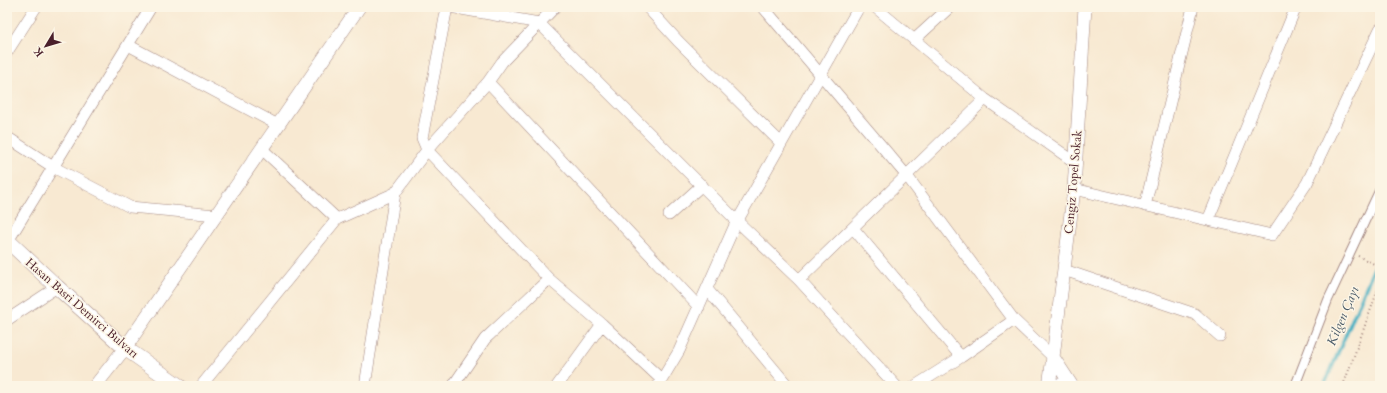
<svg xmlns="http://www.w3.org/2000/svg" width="1387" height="393" font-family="Cardo,serif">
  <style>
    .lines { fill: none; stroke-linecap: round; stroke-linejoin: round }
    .stream { stroke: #45b0c3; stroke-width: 3.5 }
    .pedestrian-casing { stroke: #a1847e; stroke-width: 10 }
    .minor-casing { stroke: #a1847e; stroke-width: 12 }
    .tertiary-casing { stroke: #a1847e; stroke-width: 14 }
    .secondary-casing { stroke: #a1847e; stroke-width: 16 }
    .path { stroke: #a1847e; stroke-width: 2; stroke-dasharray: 1 3; stroke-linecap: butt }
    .pedestrian { stroke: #fff; stroke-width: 8 }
    .minor { stroke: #fff; stroke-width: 11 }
    .tertiary { stroke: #fff; stroke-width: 13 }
    .secondary { stroke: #fff; stroke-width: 15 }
    .labels { text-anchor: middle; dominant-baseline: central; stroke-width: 3; stroke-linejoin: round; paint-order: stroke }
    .street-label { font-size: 12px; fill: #4a1f2b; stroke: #fcf5e5 }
    .water-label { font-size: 13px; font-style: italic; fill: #485968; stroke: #fcf5e5 }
  </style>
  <rect width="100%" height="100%" fill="#fcf5e5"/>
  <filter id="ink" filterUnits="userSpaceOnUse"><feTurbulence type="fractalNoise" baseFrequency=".025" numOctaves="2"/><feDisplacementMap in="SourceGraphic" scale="8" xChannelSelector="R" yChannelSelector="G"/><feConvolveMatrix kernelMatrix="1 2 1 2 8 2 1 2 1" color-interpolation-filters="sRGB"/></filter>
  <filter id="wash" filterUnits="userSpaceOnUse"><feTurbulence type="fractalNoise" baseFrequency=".012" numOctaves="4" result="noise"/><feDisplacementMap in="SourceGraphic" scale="16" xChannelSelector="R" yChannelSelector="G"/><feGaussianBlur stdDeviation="0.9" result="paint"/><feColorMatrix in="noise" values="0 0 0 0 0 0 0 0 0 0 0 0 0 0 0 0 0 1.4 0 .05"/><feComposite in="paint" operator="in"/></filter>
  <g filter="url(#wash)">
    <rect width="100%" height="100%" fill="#f8e9d2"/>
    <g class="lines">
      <path class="stream" d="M 1324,386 L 1380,254"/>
    </g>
  </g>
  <g filter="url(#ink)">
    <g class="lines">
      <defs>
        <path id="pedestrian" d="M 1295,386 L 1328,300 L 1380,189"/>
        <path id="minor" d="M 447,7 L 422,138 L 427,150 L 549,279 L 602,324 L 662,380
          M 450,7 L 539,23 L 737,221 L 799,280 L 896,386
          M 647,7 L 678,41 L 781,143
          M 763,7 L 907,176 L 1014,320 L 1053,357
          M 875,7 L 985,99 L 1076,163
          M 914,40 L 950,7
          M 128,45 L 278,125
          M 7,52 L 36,7
          M 488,82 L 699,307
          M 7,137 L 53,167 L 130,207 L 216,215
          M 262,149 L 337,219
          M 1074,189 L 1272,235 L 1307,183 L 1380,29
          M 1145,206 L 1193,7
          M 669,215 L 702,185
          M 1208,220 L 1296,7
          M 853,228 L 961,357
          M 8,241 L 151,7
          M 1064,270 L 1195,314 L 1220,336
          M 799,280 L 985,99
          M 707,289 L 788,386
          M 7,320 L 57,287
          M 201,386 L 337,219 L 395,193
          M 365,386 L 395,193 L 427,150 L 488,82 L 502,62 L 555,7
          M 453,386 L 485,339 L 549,279
          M 557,386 L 602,324
          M 658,386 L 679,351 L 735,225 L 859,7
          M 915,386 L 961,357 L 1014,320"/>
        <path id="tertiary" d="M 1053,357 L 1074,189 L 1085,7
          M 95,386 L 125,348 L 359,7
          M 1049,386 L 1053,357 L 1072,386"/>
        <path id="secondary" d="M 7,240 L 57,287 L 125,348 L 179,386
          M 1056,386 L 1060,386"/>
      </defs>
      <use href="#pedestrian" class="pedestrian-casing"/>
      <use href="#minor" class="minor-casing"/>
      <use href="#tertiary" class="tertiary-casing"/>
      <use href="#secondary" class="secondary-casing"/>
      <path class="path" d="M 1358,256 L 1380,267
        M 1343,386 L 1380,284"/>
      <use href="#pedestrian" class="pedestrian"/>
      <use href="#minor" class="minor"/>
      <use href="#tertiary" class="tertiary"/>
      <use href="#secondary" class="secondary"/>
    </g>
  </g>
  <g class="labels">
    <g class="street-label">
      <text transform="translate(1073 182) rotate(-85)">Cengiz Topel Sokak</text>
      <text transform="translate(82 308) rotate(41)">Hasan Basri Demirci Bulvarı</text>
    </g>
    <g class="water-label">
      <text transform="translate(1343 316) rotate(-67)">Kilgen Çayı</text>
    </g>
  </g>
  <rect width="1387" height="393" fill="none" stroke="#fcf5e5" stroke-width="24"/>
  <g transform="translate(46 46) rotate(232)" stroke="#fcf5e5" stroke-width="3" paint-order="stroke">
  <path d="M0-3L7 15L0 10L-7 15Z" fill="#4a1f2b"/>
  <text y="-6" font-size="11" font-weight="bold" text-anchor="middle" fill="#4a1f2b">K</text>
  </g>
</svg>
